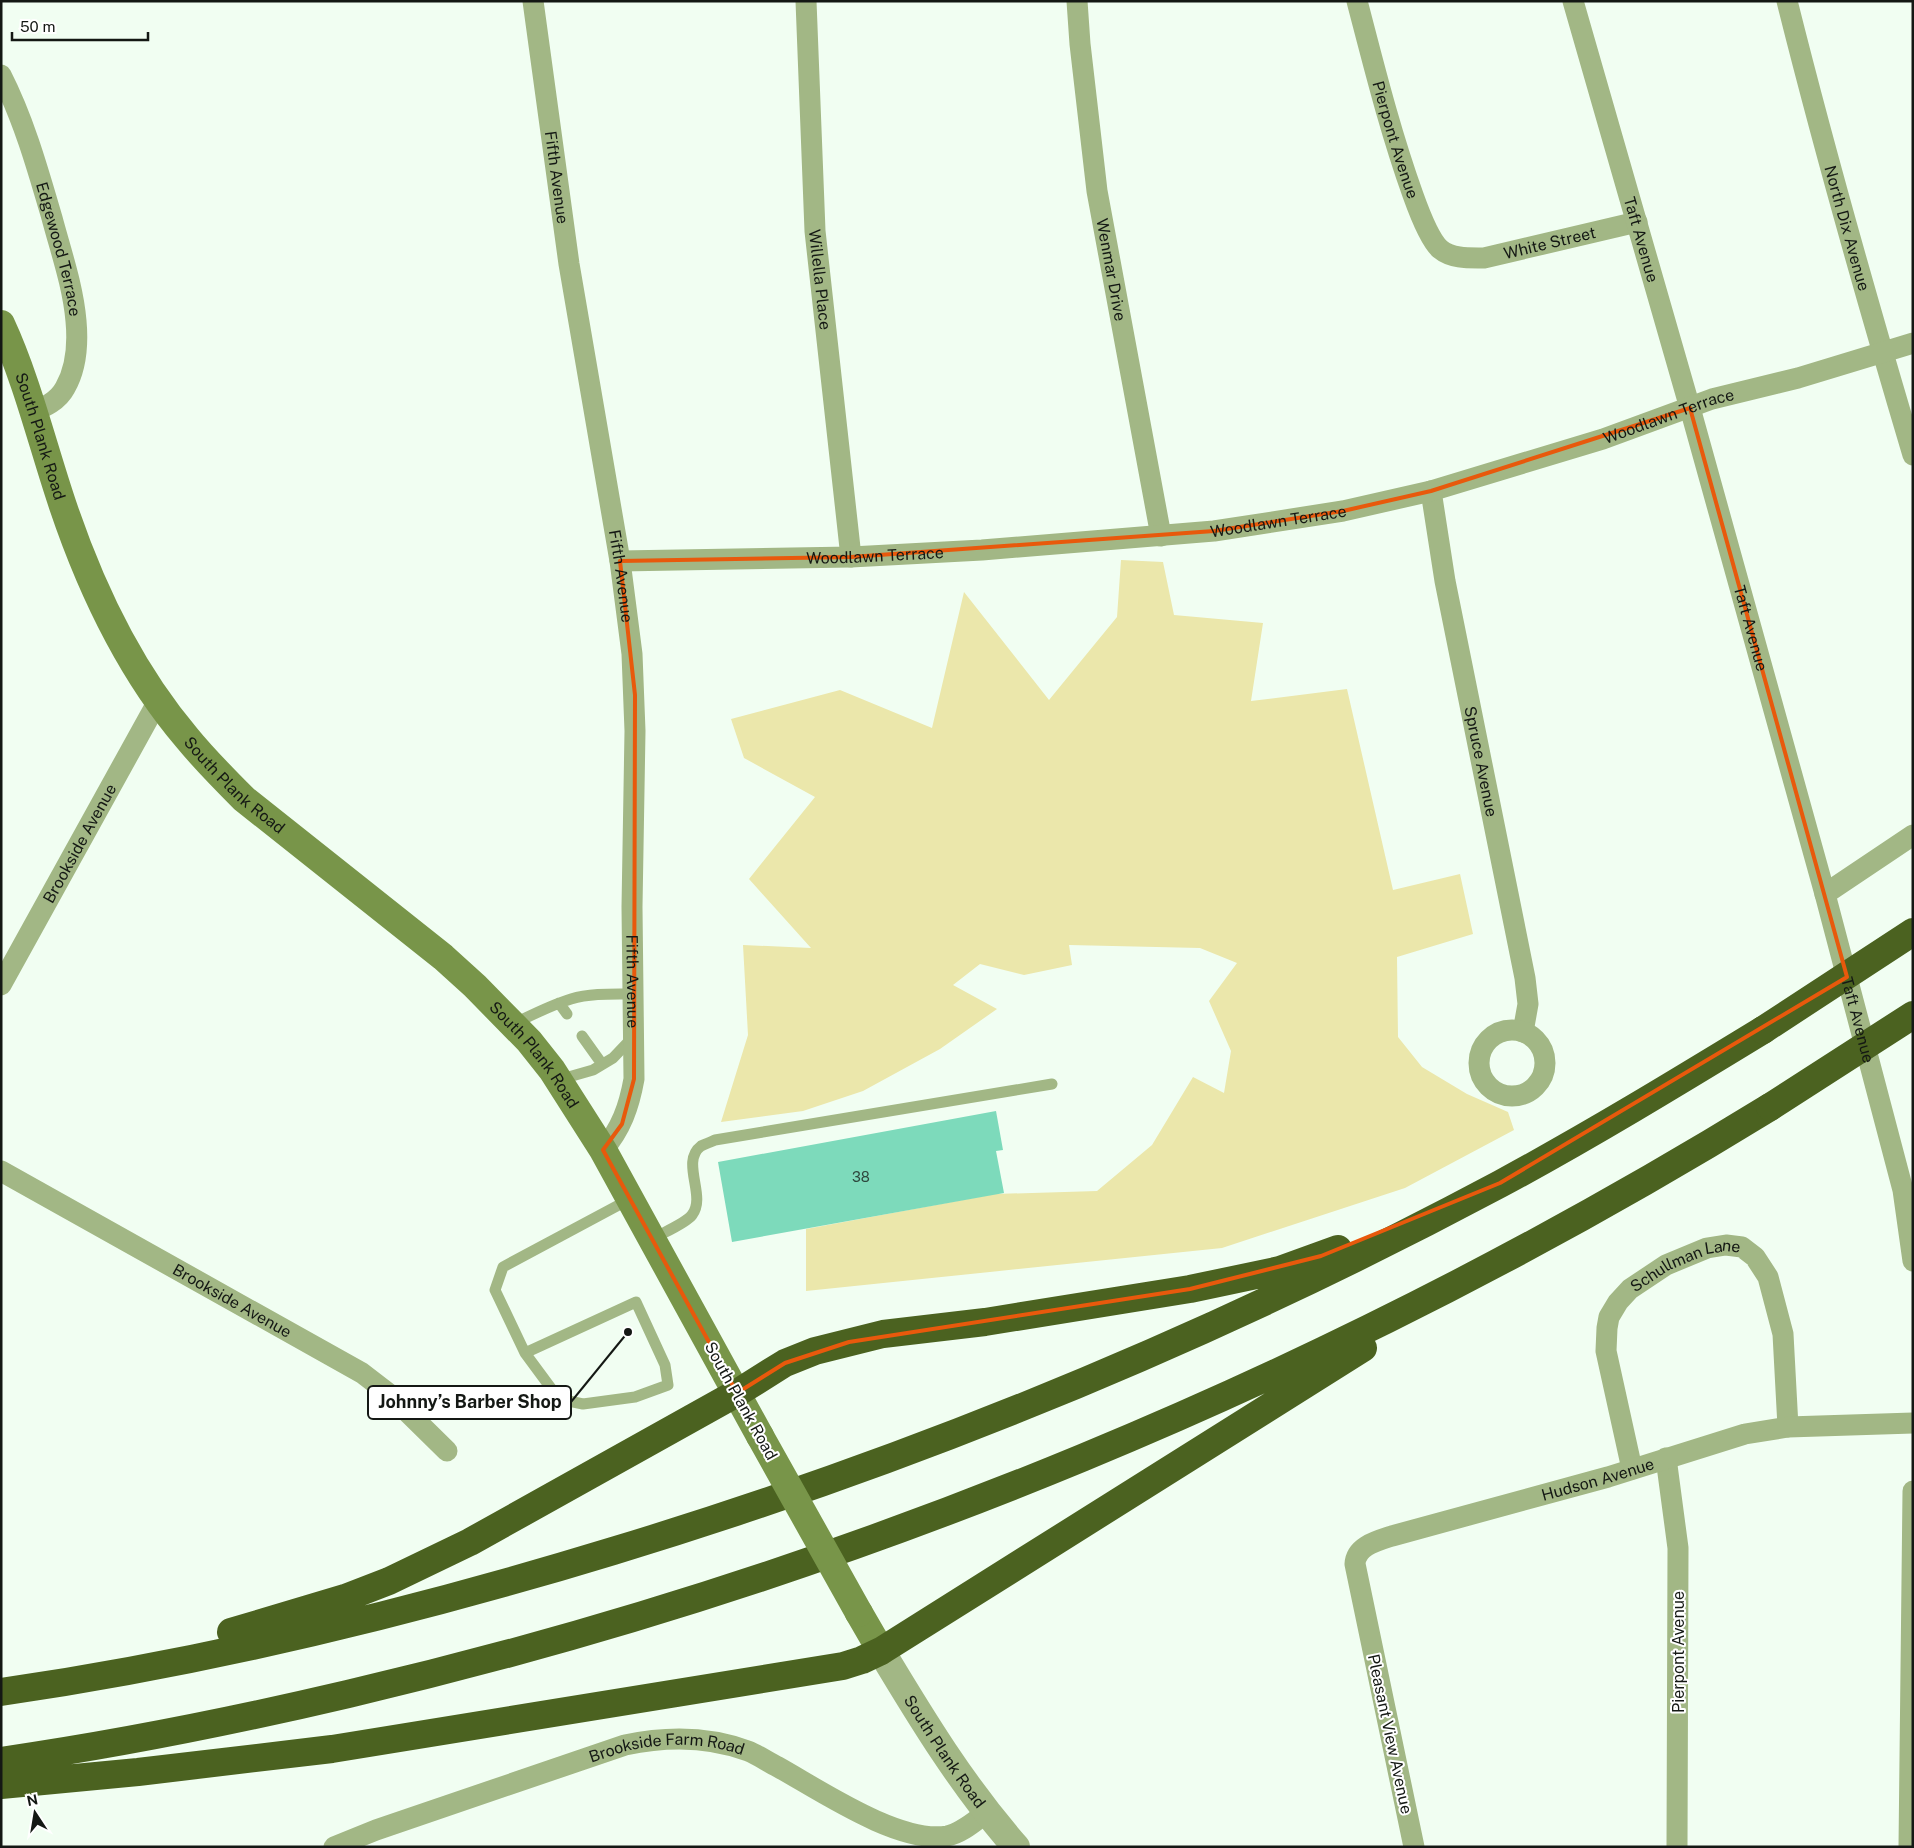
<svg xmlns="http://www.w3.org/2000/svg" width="1914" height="1848" font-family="'Public Sans',sans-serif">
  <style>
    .green { fill: #ebe7ab }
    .building { fill: #7ddabb }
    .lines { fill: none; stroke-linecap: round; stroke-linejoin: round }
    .service { stroke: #a2b785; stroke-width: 11 }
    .minor { stroke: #a2b785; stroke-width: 21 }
    .tertiary { stroke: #a2b785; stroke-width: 28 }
    .secondary { stroke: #789549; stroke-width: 28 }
    .motorway { stroke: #4b6220; stroke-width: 28 }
    .secondary-bridge { stroke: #789549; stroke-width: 28 }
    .motorway-bridge { stroke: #4b6220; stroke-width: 28 }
    .marked { fill: none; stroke: #e8590c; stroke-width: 4; stroke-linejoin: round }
    .labels { text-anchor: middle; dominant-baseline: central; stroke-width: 4; stroke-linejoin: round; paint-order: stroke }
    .number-label { font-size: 14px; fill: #2e483e }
    .street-label { font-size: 16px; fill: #141814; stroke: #fff }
    .leader { fill: none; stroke: #141814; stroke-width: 2 }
    .callout-dot { fill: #141814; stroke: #fff; stroke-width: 2 }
    .callout { fill: #fff; stroke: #141814; stroke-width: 2 }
    .callout-label { font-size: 18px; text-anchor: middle; font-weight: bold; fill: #141814 }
  </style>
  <rect width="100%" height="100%" fill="#f1fef2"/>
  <path class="green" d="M 1121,560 L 1163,562 L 1174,615 L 1263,623 L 1251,701 L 1347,689 L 1393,890 L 1460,874 L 1473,934 L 1397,957 L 1398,1037 L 1422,1067 L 1467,1094 L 1508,1112 L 1514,1130 L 1405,1188 L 1222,1248 L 806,1291 L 806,1229 L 995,1194 L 1097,1191 L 1152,1145 L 1193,1077 L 1224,1093 L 1231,1051 L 1209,1001 L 1237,963 L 1200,948 L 1069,945 L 1072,965 L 1024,975 L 980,964 L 953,985 L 997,1009 L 940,1049 L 863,1091 L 803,1111 L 721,1122 L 748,1035 L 743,945 L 811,948 L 749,879 L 815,797 L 744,758 L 731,719 L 840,690 L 932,728 L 964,592 L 1049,700 L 1117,617 Z"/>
  <path class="building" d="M 996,1111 L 1003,1150 L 996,1151 L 1004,1193 L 732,1242 L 718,1162 Z"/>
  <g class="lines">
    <path class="service" d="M 559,1003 L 567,1014
      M 513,1024 C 532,1015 551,1005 571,999 C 590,993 613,994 633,994
      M 582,1036 L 602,1064
      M 558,1080 L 593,1070 L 613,1058 L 633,1037
      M 652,1239 C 662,1233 685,1224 692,1215 C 707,1196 680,1162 701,1146 C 705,1144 711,1142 715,1140 L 1052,1084
      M 525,1353 L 559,1399 L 583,1404 L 635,1397 L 668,1385 L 665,1365 L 636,1302 L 525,1353 L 495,1290 L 503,1267 L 630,1199"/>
    <g class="minor">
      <path id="s1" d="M 533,1 L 569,264 L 620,561 L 632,654 L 635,731 L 632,907 L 634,1079 C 629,1107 621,1129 603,1150"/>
      <path id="s2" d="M 806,1 L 815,231 L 851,557"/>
      <path id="s3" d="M 1077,1 L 1080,44 L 1097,191 L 1161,536"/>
      <path id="s4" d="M 1357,1 C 1374,66 1390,131 1413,195 C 1418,209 1429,239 1440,249 C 1452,259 1469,258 1484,258 L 1637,222"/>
      <path id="s5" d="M 1573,1 L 1690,408 L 1825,894 L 1903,1190 L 1913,1261"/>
      <path id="s6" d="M 1787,1 C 1825,153 1868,304 1913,455"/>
      <path id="s7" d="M 1,75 C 24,120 38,170 52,218 C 61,252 73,286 76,321 C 78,343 76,369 65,388 C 58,401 45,407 32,412"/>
      <path id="s8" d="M 1431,491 L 1445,581 L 1525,978 L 1528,1004 L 1523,1032"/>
      <path id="s9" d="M 620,561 L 851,557 L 982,550 L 1214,531 L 1343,511 L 1431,491 L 1603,439 L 1712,399 L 1798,378 L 1913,343"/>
      <path d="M 1825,894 L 1913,835"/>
      <path id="s10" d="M 1,985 L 158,701"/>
      <circle cx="1512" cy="1063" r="33"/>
      <path id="s11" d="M 1,1171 L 362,1373 L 388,1393 L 447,1451"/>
      <path d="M 1666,1458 L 1678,1548 L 1677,1847"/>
      <path id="s12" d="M 1632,1469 L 1606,1351 L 1607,1328 L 1609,1317 L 1618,1302 L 1630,1289 L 1666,1265 L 1707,1248 L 1726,1245 L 1742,1247 L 1755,1257 L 1768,1277 L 1783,1334 L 1788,1427"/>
      <path id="s13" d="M 334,1847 L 376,1830 L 625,1745 C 667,1736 708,1736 748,1751 C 758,1755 768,1762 778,1767 C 821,1791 899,1844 947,1836 C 962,1833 975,1821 986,1813"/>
      <path id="s14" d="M 1414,1847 L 1355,1564 C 1356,1546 1377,1541 1392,1536 L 1608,1477 L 1745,1434 L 1788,1427 L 1913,1423"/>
      <path d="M 1909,1847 L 1913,1491"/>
    </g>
    <path class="tertiary" id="s15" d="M 881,1651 C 923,1721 962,1785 1016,1847"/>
    <g class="secondary">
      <path id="s16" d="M 1,324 C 27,380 43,447 63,506 C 91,589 130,671 187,738 C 205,760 224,779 244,799 L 443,957 L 475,986 L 529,1041 L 552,1070 L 603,1150 L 760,1436"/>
      <path d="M 859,1613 L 881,1651"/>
    </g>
    <path class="motorway" d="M 231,1632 L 345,1598 L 389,1581 L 470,1542 L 737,1393 L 785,1363 L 815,1351 L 883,1334 L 985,1322 L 1190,1289 L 1280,1270 L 1338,1249
      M 1,1692 C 208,1662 413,1612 613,1551 C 920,1458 1217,1335 1500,1184 C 1589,1136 1676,1083 1763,1030
      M 1,1761 C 118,1744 233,1721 348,1694 C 849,1577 1331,1377 1770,1107
      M 1,1785 L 138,1772 L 332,1749 L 843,1666 L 862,1660 L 881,1651 L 1363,1348"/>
    <path class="secondary-bridge" d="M 760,1436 L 859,1613"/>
    <path class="motorway-bridge" d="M 1763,1030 L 1913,932
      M 1770,1107 L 1913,1015"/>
  </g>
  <path class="marked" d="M 1690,408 L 1847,977 L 1500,1183 L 1321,1256 L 1190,1289 L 849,1342 L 785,1363 L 737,1393 L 603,1150 L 622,1124 L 634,1079 L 635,695 L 620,561 L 851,557 L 1214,531 L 1343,511 L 1431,491 Z"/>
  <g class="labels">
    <g class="number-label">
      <text x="861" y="1177">38</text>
    </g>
    <g class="street-label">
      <text stroke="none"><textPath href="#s4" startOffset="144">Pierpont Avenue</textPath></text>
      <text stroke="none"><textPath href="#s1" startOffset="178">Fifth Avenue</textPath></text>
      <text stroke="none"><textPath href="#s6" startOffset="235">North Dix Avenue</textPath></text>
      <text stroke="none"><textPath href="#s5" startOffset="248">Taft Avenue</textPath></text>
      <text stroke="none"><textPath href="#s4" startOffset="376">White Street</textPath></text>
      <text stroke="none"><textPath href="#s7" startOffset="184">Edgewood Terrace</textPath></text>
      <text stroke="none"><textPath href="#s3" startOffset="271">Wenmar Drive</textPath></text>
      <text stroke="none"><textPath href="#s2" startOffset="279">Willella Place</textPath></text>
      <text stroke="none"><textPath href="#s9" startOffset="1065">Woodlawn Terrace</textPath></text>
      <text stroke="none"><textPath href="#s16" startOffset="119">South Plank Road</textPath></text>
      <text stroke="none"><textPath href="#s9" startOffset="660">Woodlawn Terrace</textPath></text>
      <text stroke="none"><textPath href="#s9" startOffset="255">Woodlawn Terrace</textPath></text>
      <text stroke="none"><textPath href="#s1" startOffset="582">Fifth Avenue</textPath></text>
      <text stroke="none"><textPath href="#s5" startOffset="652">Taft Avenue</textPath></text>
      <text stroke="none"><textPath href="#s8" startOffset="275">Spruce Avenue</textPath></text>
      <text stroke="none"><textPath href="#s16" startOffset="524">South Plank Road</textPath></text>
      <text stroke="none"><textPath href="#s10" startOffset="162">Brookside Avenue</textPath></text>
      <text stroke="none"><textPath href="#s1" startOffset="988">Fifth Avenue</textPath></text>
      <text stroke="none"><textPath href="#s5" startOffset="1058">Taft Avenue</textPath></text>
      <text stroke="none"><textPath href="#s16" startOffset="929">South Plank Road</textPath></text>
      <text stroke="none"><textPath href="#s12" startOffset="252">Schullman Lane</textPath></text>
      <text stroke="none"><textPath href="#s11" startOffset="265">Brookside Avenue</textPath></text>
      <text transform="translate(741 1401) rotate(61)">South Plank Road</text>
      <text stroke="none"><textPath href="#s14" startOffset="552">Hudson Avenue</textPath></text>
      <text transform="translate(1678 1652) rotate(-90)">Pierpont Avenue</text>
      <text transform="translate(1390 1734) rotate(78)">Pleasant View Avenue</text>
      <text stroke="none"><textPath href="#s15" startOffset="119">South Plank Road</textPath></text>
      <text stroke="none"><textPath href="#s13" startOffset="350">Brookside Farm Road</textPath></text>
    </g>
  </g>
  <path class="leader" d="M628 1332L571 1402"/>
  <circle class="callout-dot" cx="628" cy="1332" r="5"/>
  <rect class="callout" x="368" y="1386" width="203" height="33" rx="5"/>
  <g class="callout-label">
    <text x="470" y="1408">Johnny’s Barber Shop</text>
  </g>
  <rect width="1914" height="1848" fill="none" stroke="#141814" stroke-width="5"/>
  <g transform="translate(35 1813) rotate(348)" stroke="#ffffff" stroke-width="4" paint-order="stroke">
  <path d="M0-4L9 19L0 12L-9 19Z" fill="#141814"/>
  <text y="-8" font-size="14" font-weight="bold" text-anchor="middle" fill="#141814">N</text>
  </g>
  <path d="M12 32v8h136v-8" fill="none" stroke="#141814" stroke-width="2.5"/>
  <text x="20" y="32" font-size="15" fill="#141814" stroke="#ffffff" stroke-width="4" paint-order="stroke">50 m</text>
</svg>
